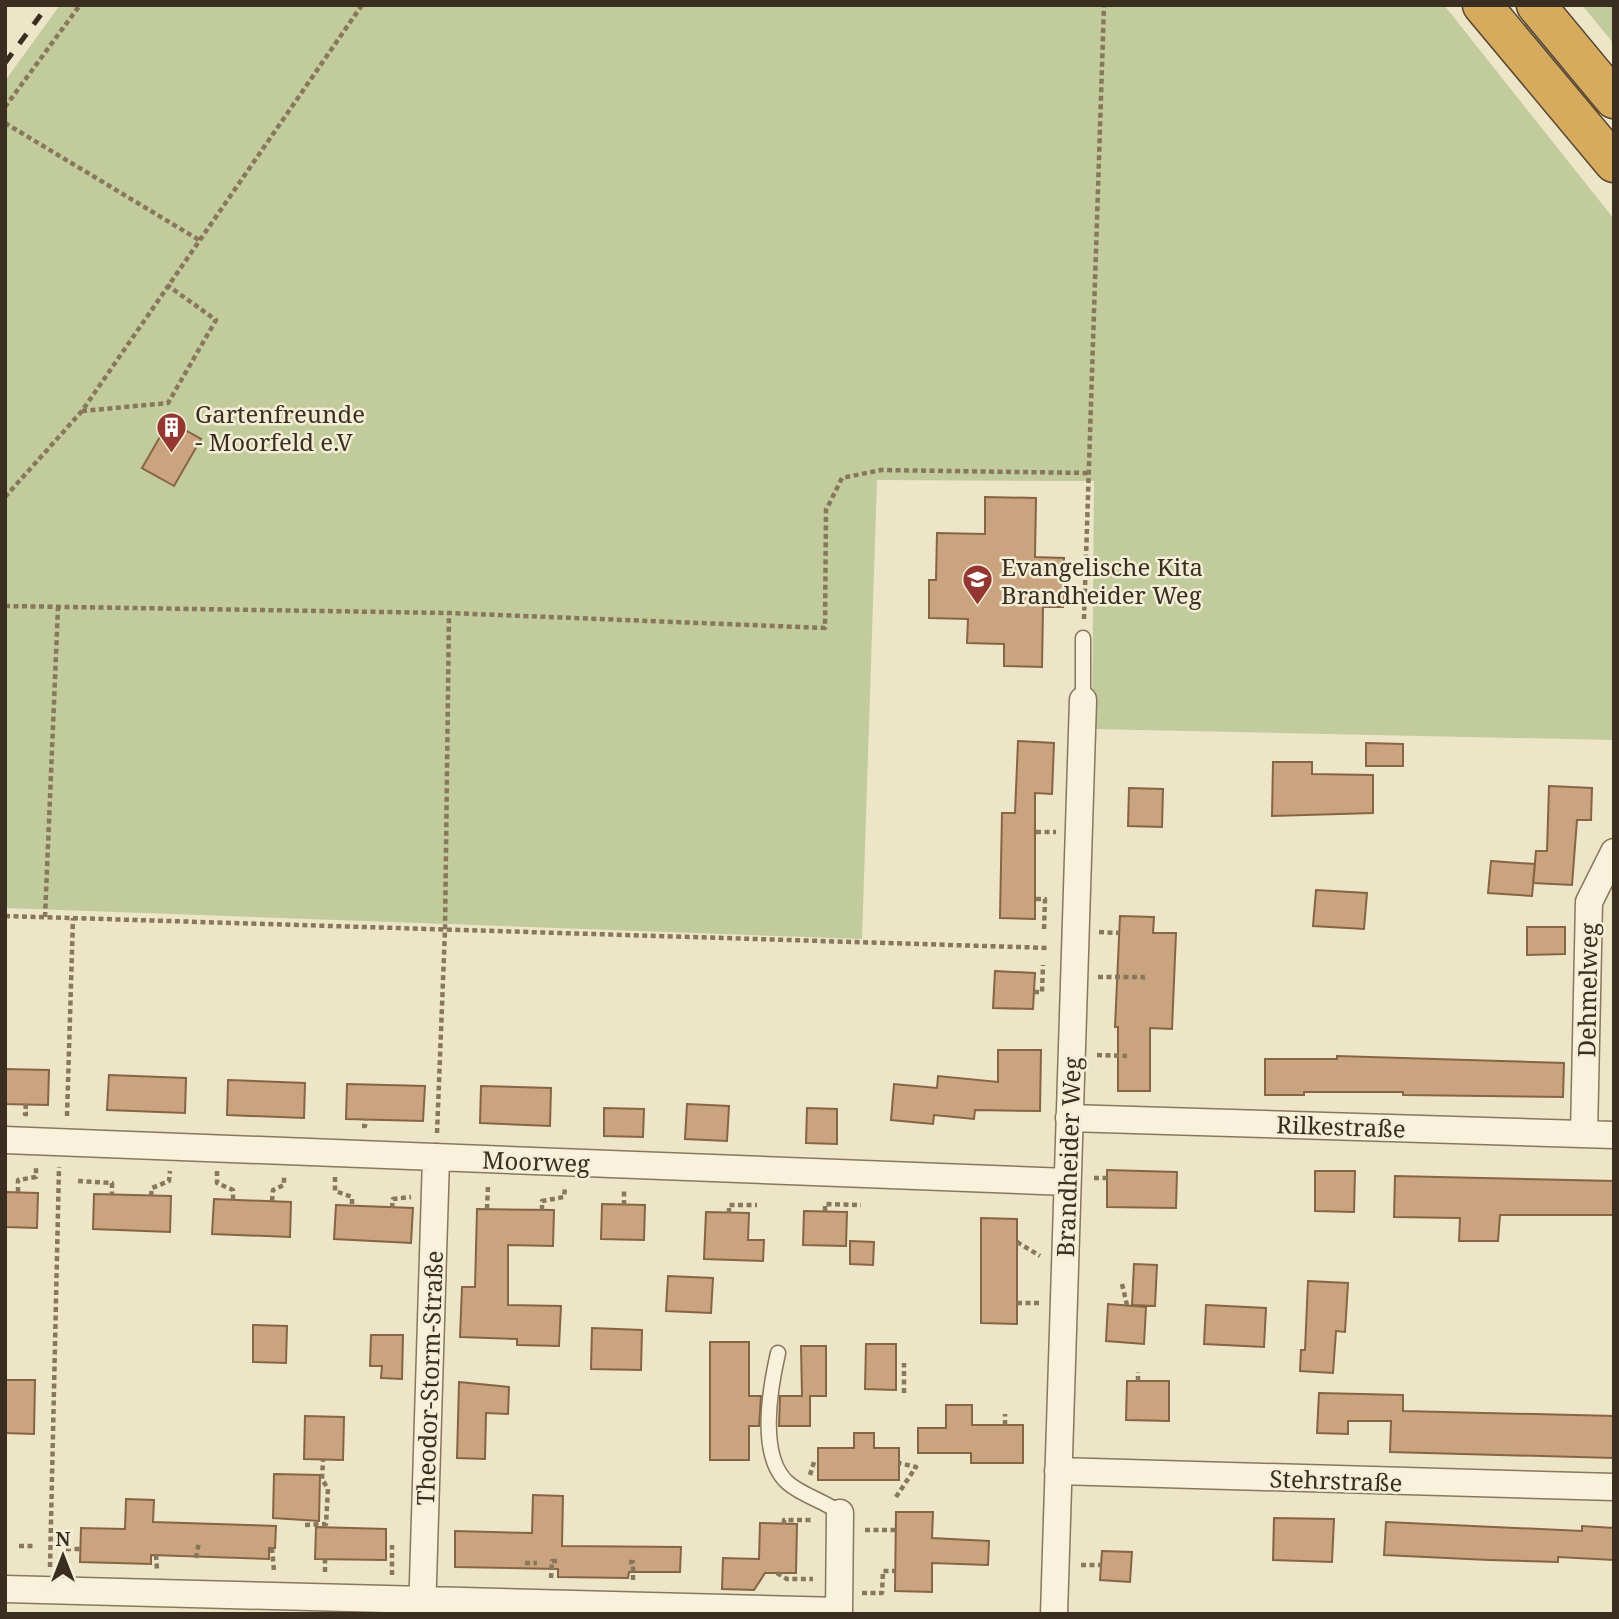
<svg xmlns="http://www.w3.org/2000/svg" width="1619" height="1619" font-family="'Noto Serif',serif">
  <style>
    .green { fill: #c1cb9c }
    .building { fill: #c9a47f; stroke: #866444; stroke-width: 2 }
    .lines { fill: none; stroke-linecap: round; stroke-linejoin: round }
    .lane-casing { stroke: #88775d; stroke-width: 17 }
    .street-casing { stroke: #88775d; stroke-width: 29 }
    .highway-casing { stroke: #564531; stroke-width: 41 }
    .path { stroke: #88775d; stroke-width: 4.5; stroke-dasharray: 5 3.5; stroke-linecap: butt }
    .lane { stroke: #f8f1db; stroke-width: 14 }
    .street { stroke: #f8f1db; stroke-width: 26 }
    .highway { stroke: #d7ab5d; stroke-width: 38 }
    .rail { stroke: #392e20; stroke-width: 5; stroke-dasharray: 12 12; stroke-linecap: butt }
    .labels { text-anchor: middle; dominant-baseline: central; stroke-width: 5; stroke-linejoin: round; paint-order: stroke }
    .poi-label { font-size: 24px; fill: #392e20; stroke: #f4eed7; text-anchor: start }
    .street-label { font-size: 24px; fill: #392e20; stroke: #f4eed7 }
  </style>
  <rect width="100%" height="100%" fill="#ede5c7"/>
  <path class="green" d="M 60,5 L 1444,5 L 1614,219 L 1614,740 L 1092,729 L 1094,481 L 877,480 L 862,939 L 5,908 L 5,81 Z
    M 1582,5 L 1614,5 L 1614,44 Z"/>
  <path class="building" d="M 169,421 L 201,439 L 174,486 L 142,468 Z
    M 985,497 L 1036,498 L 1035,557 L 1064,558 L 1063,607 L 1043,607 L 1042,667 L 1004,666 L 1004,644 L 967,643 L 968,619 L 929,618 L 929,580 L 936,580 L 937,533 L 985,534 Z
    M 1018,741 L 1054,743 L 1052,794 L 1035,793 L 1035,919 L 1000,918 L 1002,813 L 1015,813 Z
    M 1366,743 L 1403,744 L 1403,766 L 1366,766 Z
    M 1273,762 L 1312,762 L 1312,774 L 1373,775 L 1373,813 L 1272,816 Z
    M 1549,786 L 1592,788 L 1591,820 L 1577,820 L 1572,885 L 1533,883 L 1536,851 L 1547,851 Z
    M 1129,788 L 1163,789 L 1162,827 L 1128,826 Z
    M 1491,861 L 1535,864 L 1532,896 L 1488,893 Z
    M 1316,890 L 1367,893 L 1364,929 L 1313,926 Z
    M 1120,916 L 1154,917 L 1153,933 L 1176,933 L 1172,1029 L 1150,1028 L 1150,1091 L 1118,1091 L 1118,1027 L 1115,1027 Z
    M 1527,927 L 1565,927 L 1565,954 L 1527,955 Z
    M 995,971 L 1035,973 L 1033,1009 L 993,1008 Z
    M 998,1050 L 1041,1050 L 1040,1111 L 975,1110 L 974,1119 L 934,1115 L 933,1124 L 891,1120 L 894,1084 L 937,1088 L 938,1076 L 998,1082 Z
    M 1337,1056 L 1564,1063 L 1563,1097 L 1403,1095 L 1403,1092 L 1304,1092 L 1304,1095 L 1265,1095 L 1265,1059 L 1337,1059 Z
    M 5,1069 L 49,1070 L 48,1105 L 5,1104 Z
    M 109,1075 L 186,1078 L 185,1113 L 107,1110 Z
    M 228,1080 L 305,1083 L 304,1118 L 227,1115 Z
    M 347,1084 L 425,1086 L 423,1121 L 346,1119 Z
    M 481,1086 L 551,1088 L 550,1126 L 480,1123 Z
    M 687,1104 L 729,1106 L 727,1141 L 685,1139 Z
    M 604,1108 L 644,1109 L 643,1137 L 604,1136 Z
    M 807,1108 L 837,1109 L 837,1144 L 806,1143 Z
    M 1107,1170 L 1177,1172 L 1176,1208 L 1107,1207 Z
    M 1315,1171 L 1355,1171 L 1354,1212 L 1315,1211 Z
    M 1395,1176 L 1614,1181 L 1614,1215 L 1500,1215 L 1498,1241 L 1459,1241 L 1460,1218 L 1394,1217 Z
    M 5,1192 L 38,1193 L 37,1228 L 5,1227 Z
    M 94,1194 L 171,1196 L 170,1232 L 93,1229 Z
    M 214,1199 L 291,1202 L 290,1237 L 212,1234 Z
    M 602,1204 L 645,1205 L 644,1240 L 601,1239 Z
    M 336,1205 L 413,1208 L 411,1243 L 334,1239 Z
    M 477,1209 L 554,1210 L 553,1246 L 508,1245 L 508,1305 L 561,1306 L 559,1346 L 517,1345 L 517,1339 L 460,1337 L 462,1287 L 475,1287 Z
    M 804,1211 L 847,1212 L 846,1246 L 803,1245 Z
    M 706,1212 L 749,1213 L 748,1240 L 764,1240 L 763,1261 L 704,1259 Z
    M 981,1218 L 1017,1219 L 1017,1324 L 981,1323 Z
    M 850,1241 L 874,1242 L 873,1265 L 850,1264 Z
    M 1134,1264 L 1157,1265 L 1155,1306 L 1132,1305 Z
    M 668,1276 L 713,1278 L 711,1313 L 666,1311 Z
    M 1308,1281 L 1348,1283 L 1345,1332 L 1336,1331 L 1333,1373 L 1300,1371 L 1301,1350 L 1305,1350 Z
    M 1108,1304 L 1146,1307 L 1144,1344 L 1106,1341 Z
    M 1206,1305 L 1266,1308 L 1264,1347 L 1204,1344 Z
    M 253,1325 L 287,1326 L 286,1363 L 253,1362 Z
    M 592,1328 L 642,1330 L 641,1370 L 591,1369 Z
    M 371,1335 L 403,1335 L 402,1379 L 381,1378 L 382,1366 L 370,1366 Z
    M 710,1342 L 749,1342 L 749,1396 L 761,1396 L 759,1426 L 749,1426 L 749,1460 L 710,1460 Z
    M 866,1344 L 896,1344 L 896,1390 L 865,1389 Z
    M 801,1346 L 826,1346 L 826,1396 L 810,1396 L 810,1426 L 779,1426 L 780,1396 L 802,1396 Z
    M 5,1380 L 35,1380 L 34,1434 L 5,1433 Z
    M 1127,1381 L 1169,1381 L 1169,1421 L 1126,1420 Z
    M 459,1382 L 509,1387 L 508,1414 L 486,1413 L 485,1459 L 457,1458 Z
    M 1319,1393 L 1403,1395 L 1403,1411 L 1614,1416 L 1614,1458 L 1390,1452 L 1391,1421 L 1348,1421 L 1348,1434 L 1317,1433 Z
    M 946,1405 L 972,1405 L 972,1425 L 1023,1425 L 1023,1463 L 971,1463 L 971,1453 L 918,1453 L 918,1428 L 946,1428 Z
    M 305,1416 L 344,1417 L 343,1460 L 304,1459 Z
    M 854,1433 L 874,1433 L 874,1448 L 899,1448 L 899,1480 L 818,1480 L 818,1448 L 854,1448 Z
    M 274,1474 L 320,1475 L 319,1521 L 273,1518 Z
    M 533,1495 L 563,1496 L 562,1546 L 681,1547 L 680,1572 L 629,1572 L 628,1578 L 558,1577 L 558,1569 L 455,1567 L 455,1531 L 532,1533 Z
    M 126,1499 L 154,1500 L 153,1522 L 276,1526 L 275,1548 L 269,1548 L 269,1559 L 151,1555 L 151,1564 L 80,1562 L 81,1528 L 125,1529 Z
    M 896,1512 L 933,1512 L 932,1538 L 989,1541 L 988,1565 L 932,1563 L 932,1592 L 895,1591 Z
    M 1274,1518 L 1334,1519 L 1332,1562 L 1273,1560 Z
    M 1386,1522 L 1582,1531 L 1582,1526 L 1614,1528 L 1614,1560 L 1558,1557 L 1558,1562 L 1489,1560 L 1384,1555 Z
    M 760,1523 L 797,1524 L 796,1573 L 765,1573 L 754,1590 L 722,1589 L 723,1558 L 759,1559 Z
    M 316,1527 L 386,1529 L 386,1560 L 315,1559 Z
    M 1102,1551 L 1132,1552 L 1130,1582 L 1100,1580 Z"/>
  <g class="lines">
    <defs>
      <path id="lane" d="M 1083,700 L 1083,638
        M 778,1353 C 770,1388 758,1457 788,1483 C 803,1496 825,1501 840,1513"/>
      <path id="street" d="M 1069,1118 L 1614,1135
        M 1584,1134 L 1589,902 L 1614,852
        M 5,1140 L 1067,1182
        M 1058,1471 L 1614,1487
        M 5,1589 L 839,1611
        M 422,1614 L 436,1157
        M 839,1614 L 840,1513
        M 1054,1614 L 1083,700"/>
      <path id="highway" d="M 1482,5 L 1614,163
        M 1536,5 L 1614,99"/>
    </defs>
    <use href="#lane" class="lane-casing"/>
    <use href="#street" class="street-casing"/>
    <use href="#highway" class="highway-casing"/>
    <path class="path" d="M 5,107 L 80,5
      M 5,123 L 199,240
      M 82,411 L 168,403 L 216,320 L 167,285
      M 5,497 L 82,411 L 362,5
      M 5,606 L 449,613 L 825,628 L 826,510 L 842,478 L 881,470 L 1089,473
      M 1084,619 L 1104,5
      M 1036,832 L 1056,832
      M 1036,899 L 1045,899 L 1044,930
      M 5,916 L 1050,948
      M 45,917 L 58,607
      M 1099,932 L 1119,933
      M 1098,977 L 1143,977 L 1143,983
      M 1034,992 L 1042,992 L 1043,965
      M 1097,1055 L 1127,1056
      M 26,1104 L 25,1114 L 28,1114
      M 67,1116 L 73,918
      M 362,1126 L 365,1126 L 366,1119
      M 437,1133 L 445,930 L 449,613
      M 217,1171 L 217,1183 L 233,1190 L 233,1200
      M 335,1177 L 335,1191 L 352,1197 L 352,1205
      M 1094,1178 L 1107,1178
      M 78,1181 L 112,1183 L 112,1194
      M 18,1192 L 18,1180 L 36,1177 L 36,1166
      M 151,1196 L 152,1188 L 169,1181 L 170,1171
      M 272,1201 L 273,1190 L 284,1185 L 284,1175
      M 624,1205 L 624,1188
      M 392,1208 L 393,1199 L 411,1197
      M 487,1209 L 488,1185
      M 542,1210 L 542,1201 L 564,1197 L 565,1188
      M 825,1211 L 825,1204 L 861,1205
      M 729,1213 L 729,1205 L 757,1205
      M 1017,1242 L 1040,1256
      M 1122,1284 L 1127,1305
      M 1017,1303 L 1041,1303
      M 1138,1381 L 1138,1372
      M 904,1393 L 904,1363
      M 1005,1425 L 1005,1414
      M 810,1475 L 814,1462
      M 896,1497 L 916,1467 L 899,1463
      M 784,1524 L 784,1520 L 811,1520
      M 305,1525 L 326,1524 L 328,1489 L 322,1479 L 323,1460
      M 865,1530 L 896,1530
      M 19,1546 L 33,1546
      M 272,1548 L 274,1571
      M 66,1549 L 80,1549
      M 156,1555 L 157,1569
      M 196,1558 L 199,1542
      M 629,1562 L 633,1562 L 633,1582
      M 525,1563 L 537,1563
      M 1081,1565 L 1101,1565
      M 50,1567 L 59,1167
      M 325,1572 L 325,1559
      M 777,1573 L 787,1579 L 813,1579
      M 392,1575 L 392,1545
      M 551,1578 L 552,1561 L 558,1561
      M 862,1593 L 882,1593 L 883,1571 L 895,1571"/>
    <use href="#lane" class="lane"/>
    <use href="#street" class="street"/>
    <use href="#highway" class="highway"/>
    <path class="rail" d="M 5,63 L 48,5"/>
  </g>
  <defs>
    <symbol id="building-pin" viewBox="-11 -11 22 30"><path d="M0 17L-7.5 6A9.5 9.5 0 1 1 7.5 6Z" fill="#943730" stroke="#f4eed7"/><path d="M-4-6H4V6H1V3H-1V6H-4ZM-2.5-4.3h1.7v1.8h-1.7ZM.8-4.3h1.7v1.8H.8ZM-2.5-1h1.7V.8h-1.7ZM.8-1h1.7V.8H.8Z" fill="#fff"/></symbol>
    <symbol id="school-pin" viewBox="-11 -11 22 30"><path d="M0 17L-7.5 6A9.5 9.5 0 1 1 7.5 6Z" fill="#943730" stroke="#f4eed7"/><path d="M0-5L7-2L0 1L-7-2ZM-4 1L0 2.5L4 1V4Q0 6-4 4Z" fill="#fff"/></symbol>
  </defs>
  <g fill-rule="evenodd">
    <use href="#building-pin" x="154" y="410" width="35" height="47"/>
    <use href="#school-pin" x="960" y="562" width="35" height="47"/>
  </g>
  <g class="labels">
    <g class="poi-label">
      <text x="195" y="413">Gartenfreunde<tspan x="195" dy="28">- Moorfeld e.V</tspan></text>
      <text x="1001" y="566">Evangelische Kita<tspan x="1001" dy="28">Brandheider Weg</tspan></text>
    </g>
    <g class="street-label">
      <text transform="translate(1587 990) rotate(-89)">Dehmelweg</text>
      <text transform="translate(1341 1126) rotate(2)">Rilkestraße</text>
      <text transform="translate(1068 1157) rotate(-88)">Brandheider Weg</text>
      <text transform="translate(536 1161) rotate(2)">Moorweg</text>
      <text transform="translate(429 1378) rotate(-88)">Theodor-Storm-Straße</text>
      <text transform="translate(1336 1480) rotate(2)">Stehrstraße</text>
    </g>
  </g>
  <rect width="1619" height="1619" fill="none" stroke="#392e20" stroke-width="14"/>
  <g transform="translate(63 1556)" stroke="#f4eed7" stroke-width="5" paint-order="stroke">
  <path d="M0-5L12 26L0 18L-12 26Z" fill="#392e20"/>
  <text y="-10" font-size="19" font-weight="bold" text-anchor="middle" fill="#392e20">N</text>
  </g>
</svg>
